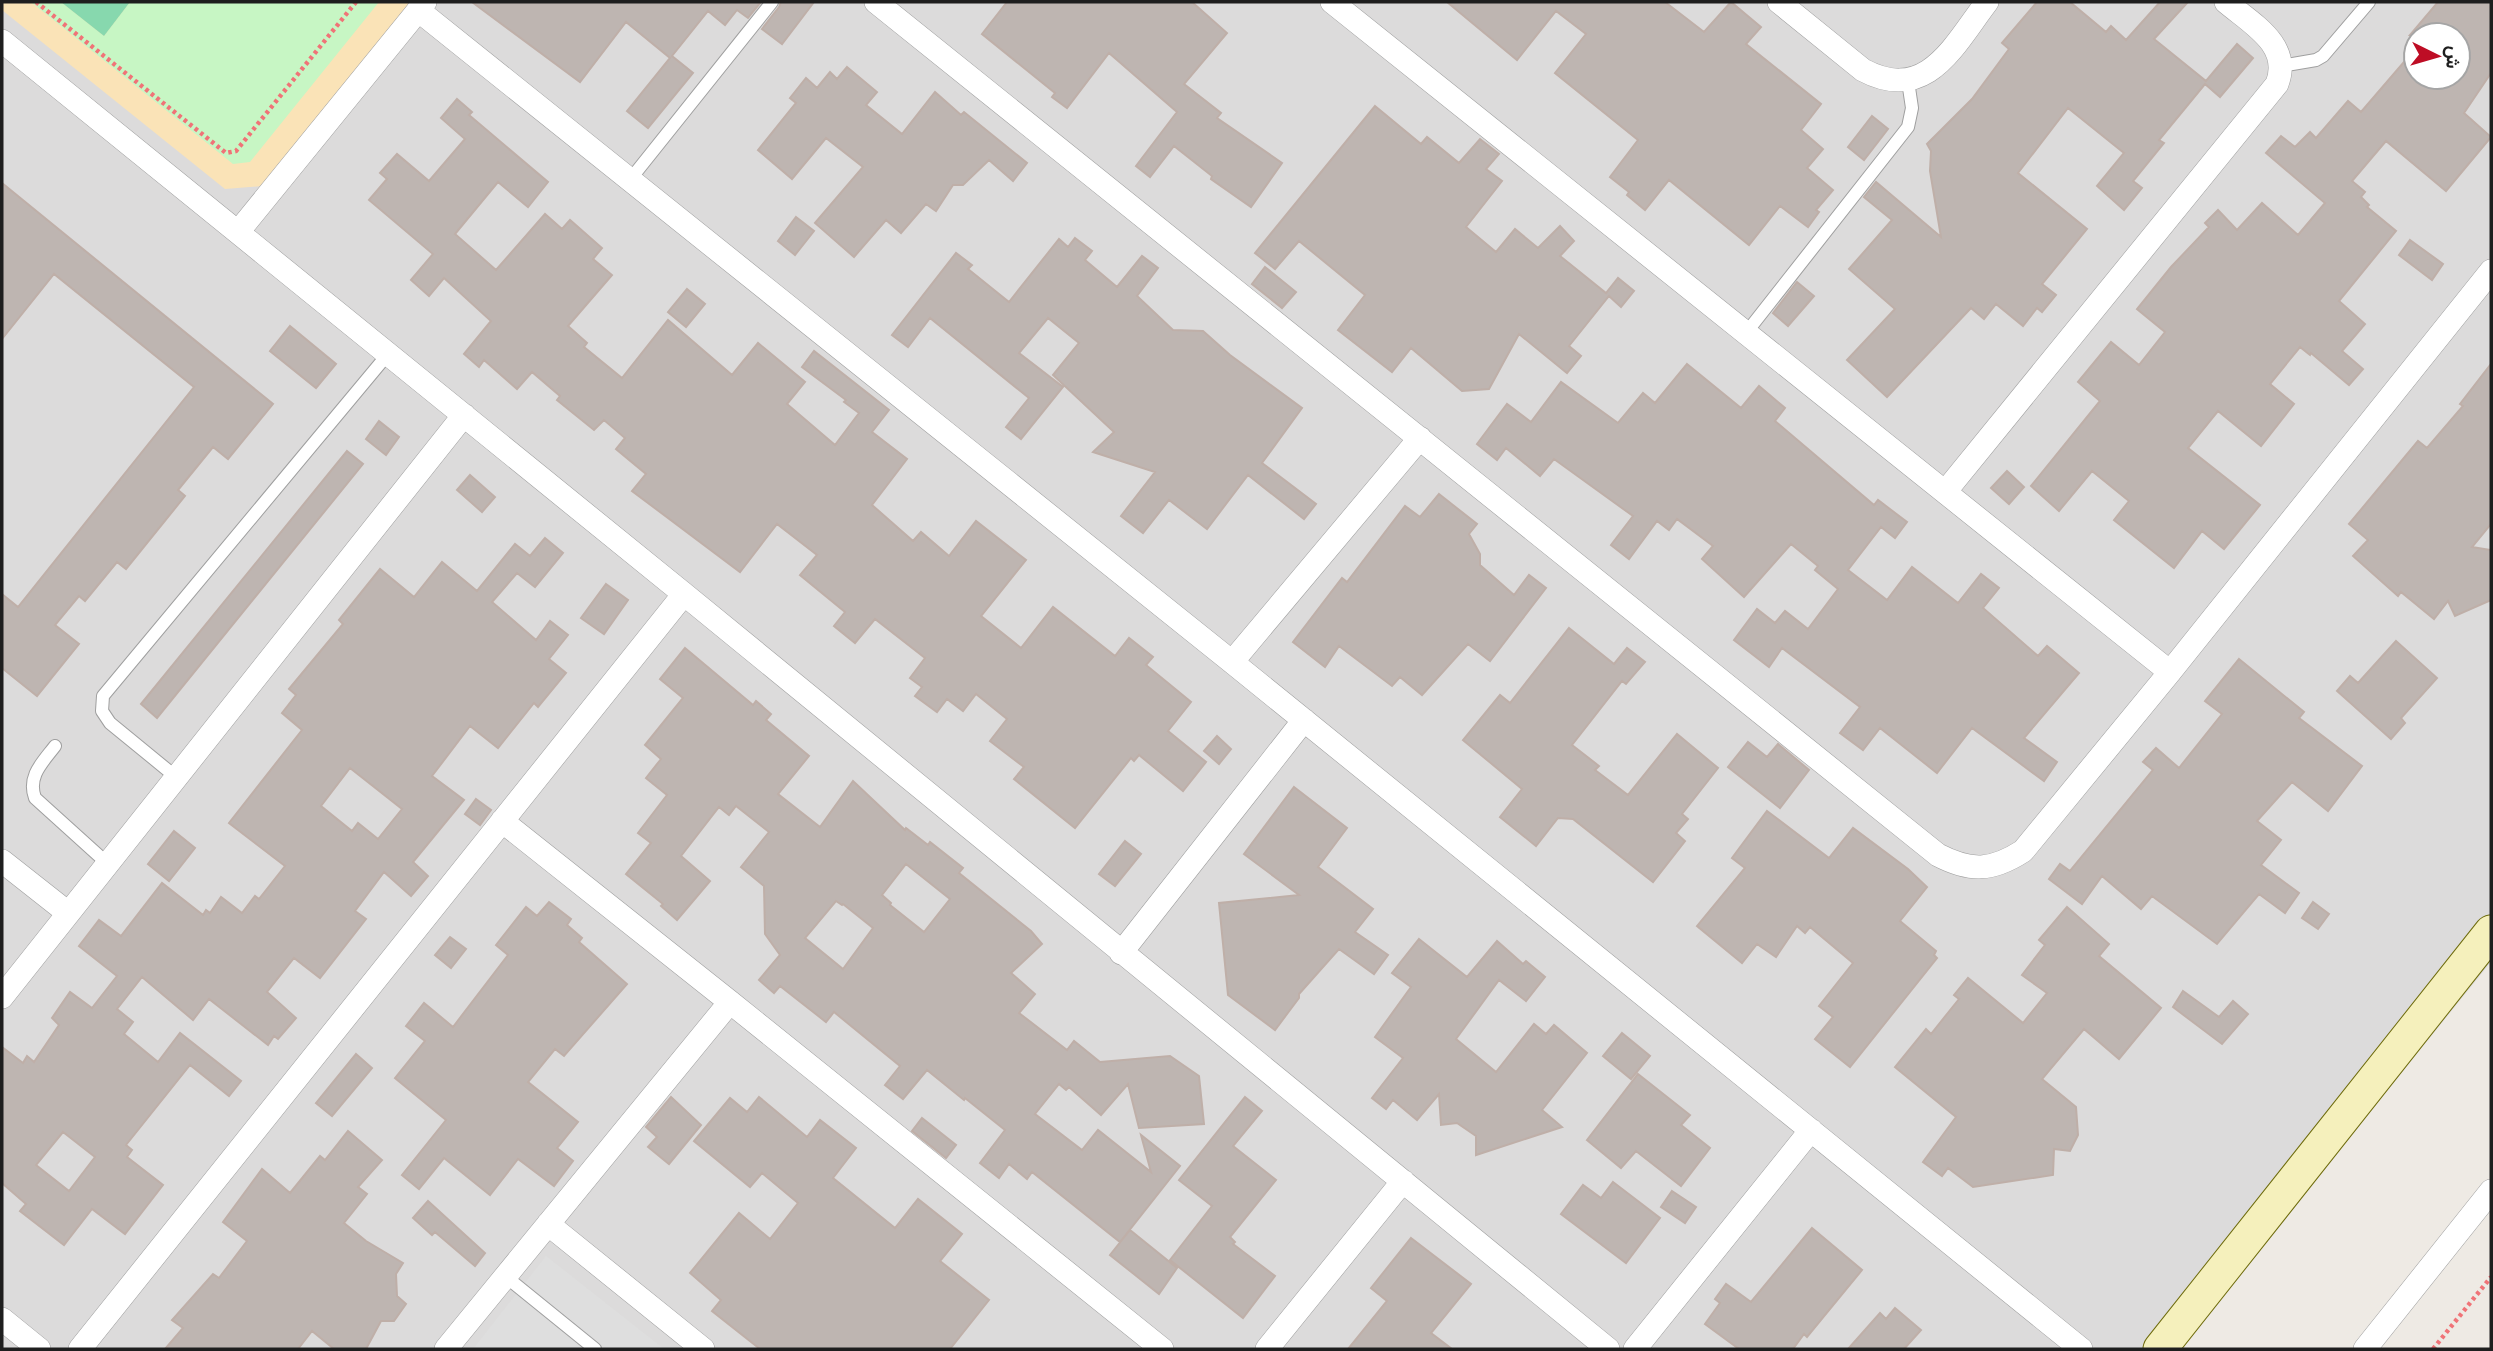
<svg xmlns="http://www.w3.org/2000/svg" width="2493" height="1351" font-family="Jost,Vazirmatn,sans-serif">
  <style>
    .residential { fill: #dcdbdb; fill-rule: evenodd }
    .sand { fill: #fae3b7 }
    .park { fill: #c7f6c4 }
    .pitch { fill: #87d8ae }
    .parking { fill: #dedede }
    .building { fill: #beb5b1; stroke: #bfafa8; stroke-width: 2; fill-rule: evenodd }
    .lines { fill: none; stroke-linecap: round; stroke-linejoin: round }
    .lane-casing { stroke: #9f9f9f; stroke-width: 14 }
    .street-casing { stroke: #9f9f9f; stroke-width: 24 }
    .secondary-casing { stroke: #6e6b0c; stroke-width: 35 }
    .path { stroke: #f07377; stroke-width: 4.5; stroke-dasharray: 3.5 3.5; stroke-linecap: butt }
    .lane { stroke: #fff; stroke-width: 12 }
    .street { stroke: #fff; stroke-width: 23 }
    .secondary { stroke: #f5f0bc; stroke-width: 33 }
  </style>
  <rect width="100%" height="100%" fill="#eeeae4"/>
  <path class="residential" d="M 2,2 L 2491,2 L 2491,962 L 2178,1349 L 2,1349 ZM 2416,35 L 2458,35 L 2458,77 L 2416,77 Z"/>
  <path class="sand" d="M 2,2 L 410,2 L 263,186 L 225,189 L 2,10 Z"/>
  <path class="park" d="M 31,2 L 61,2 L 104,36 L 130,2 L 379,2 L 250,162 L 233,164 Z"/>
  <path class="pitch" d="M 61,2 L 130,2 L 104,36 Z"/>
  <path class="parking" d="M 546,1256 L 664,1349 L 473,1349 Z"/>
  <path class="building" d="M 472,2 L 761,2 L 748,18 L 737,10 L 725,25 L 708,11 L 672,56 L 693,73 L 648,128 L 627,111 L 670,58 L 626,22 L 580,82 Z
    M 781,2 L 814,2 L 782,44 L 762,29 L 779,7 Z
    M 1007,2 L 1192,2 L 1227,33 L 1184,84 L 1221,113 L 1217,118 L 1282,163 L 1251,207 L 1211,179 L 1212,176 L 1174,146 L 1150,177 L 1136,166 L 1177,112 L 1109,53 L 1067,108 L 1052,97 L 1055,93 L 982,34 Z
    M 1447,2 L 1665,2 L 1704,32 L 1731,2 L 1761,27 L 1746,44 L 1821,104 L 1801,130 L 1823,149 L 1807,168 L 1833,190 L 1816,210 L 1819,212 L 1808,227 L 1780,206 L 1749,245 L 1669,180 L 1645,210 L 1627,195 L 1629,192 L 1610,177 L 1638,140 L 1555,73 L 1586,34 L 1556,11 L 1517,60 Z
    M 2037,2 L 2070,2 L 2106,32 L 2111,26 L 2126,40 L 2160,2 L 2188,2 L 2154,39 L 2206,81 L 2237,44 L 2253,58 L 2220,97 L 2205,84 L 2159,140 L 2164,143 L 2133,181 L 2142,188 L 2124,210 L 2097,186 L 2124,153 L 2068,108 L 2018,173 L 2087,229 L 2042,284 L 2056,295 L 2042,312 L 2037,308 L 2023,326 L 1996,304 L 1984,319 L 1971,308 L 1887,397 L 1847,360 L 1895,309 L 1849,269 L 1892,220 L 1864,197 L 1876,182 L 1941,237 L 1930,171 L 1931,151 L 1927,144 L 1972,99 L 2009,49 L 2002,43 Z
    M 2438,2 L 2491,2 L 2491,73 L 2464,113 L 2491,137 L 2446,191 L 2386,141 L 2352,181 L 2365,192 L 2361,197 L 2369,205 L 2367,207 L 2396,231 L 2339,301 L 2365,324 L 2342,351 L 2363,369 L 2349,385 L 2311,353 L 2310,355 L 2300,347 L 2270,384 L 2294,404 L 2261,446 L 2218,411 L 2188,448 L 2260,505 L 2224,549 L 2202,531 L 2174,568 L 2114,520 L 2129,501 L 2092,471 L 2059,511 L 2031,486 L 2100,401 L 2078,382 L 2111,342 L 2139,365 L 2165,332 L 2137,309 L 2171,267 L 2209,227 L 2205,223 L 2218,210 L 2237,230 L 2262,203 L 2298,235 L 2325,203 L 2266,153 L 2281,136 L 2295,147 L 2310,132 L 2316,138 L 2348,101 L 2361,112 L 2404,62 L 2416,73 L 2416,77 L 2458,77 L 2458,35 L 2410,35 Z
    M 847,67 L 877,92 L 866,105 L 902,134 L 935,92 L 961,115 L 964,112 L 1027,163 L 1013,181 L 989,160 L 963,185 L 953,185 L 936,211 L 926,204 L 901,233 L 886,220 L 854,257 L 815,223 L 863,167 L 826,138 L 792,179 L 758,150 L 796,103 L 790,98 L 806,78 L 817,88 L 830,72 L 837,79 Z
    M 457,99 L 472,112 L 469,115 L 548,182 L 528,207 L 498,182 L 455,234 L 496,270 L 545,214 L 562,229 L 570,220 L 602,248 L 593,259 L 612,275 L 568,326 L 587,343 L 584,347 L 622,378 L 668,320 L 732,375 L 758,343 L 805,382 L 787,404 L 835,445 L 859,413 L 844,402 L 846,400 L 802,367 L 814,351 L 889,410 L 872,432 L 907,459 L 872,505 L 913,541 L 921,532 L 949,556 L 976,521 L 1026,560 L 981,616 L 1021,648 L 1053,607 L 1115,656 L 1129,638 L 1153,657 L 1146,665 L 1191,702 L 1168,731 L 1206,762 L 1183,791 L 1139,755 L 1134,761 L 1131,758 L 1075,828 L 1014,779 L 1024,767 L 990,741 L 1007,719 L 976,694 L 963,711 L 947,699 L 937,712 L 915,696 L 922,687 L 910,678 L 925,658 L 875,619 L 855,643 L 834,626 L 845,612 L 800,575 L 817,555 L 777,524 L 740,572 L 632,491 L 646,474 L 616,449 L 625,438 L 604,420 L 594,430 L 557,400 L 560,396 L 532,372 L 517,389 L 484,360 L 479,367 L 464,354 L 491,321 L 444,278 L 429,296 L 411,280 L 433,254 L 369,200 L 387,179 L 380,173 L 397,154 L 429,181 L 465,139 L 441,118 Z
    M 1375,106 L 1421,144 L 1427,137 L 1459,163 L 1480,139 L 1499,154 L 1486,169 L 1502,181 L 1466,227 L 1496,252 L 1515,229 L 1538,248 L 1560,226 L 1574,241 L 1560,256 L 1606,293 L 1618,278 L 1634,291 L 1621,307 L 1609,296 L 1569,346 L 1581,356 L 1567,373 L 1519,334 L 1489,389 L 1462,391 L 1411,348 L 1392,372 L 1338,330 L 1365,295 L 1299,241 L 1275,269 L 1255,253 Z
    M 1872,116 L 1888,129 L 1864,160 L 1848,147 Z
    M 2,183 L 273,404 L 228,459 L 213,447 L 178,490 L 185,496 L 126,569 L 117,562 L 85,601 L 79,596 L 55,625 L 79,644 L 37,696 L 2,668 L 2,594 L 18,607 L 194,387 L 54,274 L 2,339 Z
    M 796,217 L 814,231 L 795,255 L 778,241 Z
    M 1075,238 L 1092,251 L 1085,260 L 1117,287 L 1142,256 L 1158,268 L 1137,296 L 1173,330 L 1203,331 L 1230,355 L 1302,408 L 1262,463 L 1316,504 L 1304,519 L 1248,475 L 1207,529 L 1169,500 L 1143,533 L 1121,516 L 1155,472 L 1093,452 L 1114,432 L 1053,375 L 1079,343 L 1048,318 L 1019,353 L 1063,387 L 1021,439 L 1006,427 L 1029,398 L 930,318 L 908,347 L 892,335 L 956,253 L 972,265 L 968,269 L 1009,302 L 1059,239 L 1068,247 Z
    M 2410,240 L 2443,264 L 2432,280 L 2399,255 Z
    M 1265,267 L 1296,292 L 1282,308 L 1252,284 Z
    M 1797,282 L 1814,296 L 1788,326 L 1773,313 Z
    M 687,289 L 705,304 L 686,327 L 668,312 Z
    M 290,326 L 336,364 L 316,388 L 270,351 Z
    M 1687,364 L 1741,408 L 1759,386 L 1785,408 L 1775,421 L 1874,505 L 1878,500 L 1907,522 L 1895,538 L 1881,527 L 1848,570 L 1887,600 L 1912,567 L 1958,603 L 1981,574 L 1999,588 L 1983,608 L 2038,656 L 2047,646 L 2079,673 L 2024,738 L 2057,762 L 2044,781 L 1972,728 L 1937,773 L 1880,728 L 1863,750 L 1840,733 L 1860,707 L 1782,648 L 1769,667 L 1734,640 L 1757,609 L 1775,623 L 1785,611 L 1808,629 L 1838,589 L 1815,570 L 1818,566 L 1791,544 L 1744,597 L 1702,559 L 1713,546 L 1677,519 L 1669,530 L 1657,521 L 1629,559 L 1611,545 L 1633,516 L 1554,459 L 1540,476 L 1506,448 L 1497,460 L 1477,444 L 1507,404 L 1531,422 L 1561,382 L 1618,423 L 1643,393 L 1655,403 Z
    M 2491,364 L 2491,524 L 2472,547 L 2491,550 L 2491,600 L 2455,616 L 2448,601 L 2434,619 L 2401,592 L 2398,596 L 2353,556 L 2368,540 L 2349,524 L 2418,441 L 2427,448 L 2463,406 L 2460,404 Z
    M 379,421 L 399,437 L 386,455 L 366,439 Z
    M 347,451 L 363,464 L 157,718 L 141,704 Z
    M 2007,471 L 2024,487 L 2009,504 L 1991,488 Z
    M 470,475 L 495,497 L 482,512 L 457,490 Z
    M 1439,494 L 1477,524 L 1469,534 L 1480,554 L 1480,565 L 1514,595 L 1529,575 L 1546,588 L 1490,661 L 1468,644 L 1422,695 L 1400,677 L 1392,686 L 1339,646 L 1325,667 L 1293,642 L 1342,578 L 1347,582 L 1405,506 L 1420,517 Z
    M 545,538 L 563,553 L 535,587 L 517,573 L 492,602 L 536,640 L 550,621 L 568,635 L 549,659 L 566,673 L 538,707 L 534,703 L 498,748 L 470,726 L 432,776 L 464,800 L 413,862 L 428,876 L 411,896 L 384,872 L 355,911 L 366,919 L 320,978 L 294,958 L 267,992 L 296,1018 L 278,1039 L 274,1036 L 268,1045 L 209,999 L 193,1020 L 142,977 L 117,1009 L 133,1022 L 124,1034 L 158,1062 L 180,1033 L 241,1081 L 229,1096 L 190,1065 L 126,1145 L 132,1150 L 127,1157 L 163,1185 L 125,1234 L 92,1209 L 64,1245 L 20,1211 L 26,1204 L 2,1183 L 2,1047 L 23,1063 L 27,1056 L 34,1062 L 59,1025 L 52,1018 L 70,992 L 92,1008 L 117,976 L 79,946 L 99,920 L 121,936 L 162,883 L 203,915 L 206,910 L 210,913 L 221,897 L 242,913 L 255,896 L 259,899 L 285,866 L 229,823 L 302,730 L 282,713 L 296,695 L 289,689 L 343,624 L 339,620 L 380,569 L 414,597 L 442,562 L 477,591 L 515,544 L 530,556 ZM 350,768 L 402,809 L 378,839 L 358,823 L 352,831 L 321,806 ZM 63,1132 L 95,1157 L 69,1191 L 36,1165 Z
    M 606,584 L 628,600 L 604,634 L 581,618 Z
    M 1569,628 L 1614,664 L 1627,648 L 1645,662 L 1626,684 L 1622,681 L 1572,745 L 1599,766 L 1595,770 L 1628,795 L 1677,734 L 1718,768 L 1682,814 L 1688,819 L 1676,833 L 1685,841 L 1653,882 L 1573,819 L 1558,818 L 1536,846 L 1500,817 L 1522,789 L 1463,740 L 1500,695 L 1510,703 Z
    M 2396,641 L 2437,678 L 2401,718 L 2405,723 L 2391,739 L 2337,691 L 2350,676 L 2358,683 Z
    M 685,648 L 753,705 L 756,701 L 771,714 L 766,720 L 809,756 L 778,794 L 820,827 L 853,781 L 905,830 L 906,828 L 928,845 L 930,842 L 963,868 L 959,873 L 1031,931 L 1042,944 L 1011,973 L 1035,994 L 1019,1013 L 1067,1050 L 1074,1041 L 1100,1062 L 1170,1056 L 1199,1076 L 1204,1124 L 1139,1128 L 1128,1084 L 1101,1115 L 1069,1087 L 1066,1090 L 1059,1084 L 1035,1114 L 1082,1150 L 1098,1130 L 1151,1172 L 1141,1135 L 1180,1166 L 1120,1242 L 1032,1172 L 1027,1179 L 1009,1164 L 999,1178 L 980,1163 L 1005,1130 L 965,1098 L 964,1100 L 927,1070 L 903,1099 L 885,1085 L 900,1066 L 834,1012 L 826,1022 L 780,986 L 774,993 L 759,980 L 780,955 L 765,934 L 764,886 L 741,867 L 769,832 L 736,806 L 729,815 L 719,807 L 681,856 L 710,881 L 677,920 L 661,906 L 663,904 L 626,874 L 651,843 L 638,833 L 667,795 L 646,778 L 661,759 L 645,745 L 683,698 L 660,679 ZM 906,864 L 950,899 L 924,932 L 890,905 L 891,903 L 882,895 ZM 836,901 L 842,905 L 843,904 L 873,928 L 843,969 L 805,938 Z
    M 2239,659 L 2304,712 L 2299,718 L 2362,766 L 2328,811 L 2292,782 L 2257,821 L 2281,840 L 2261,865 L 2299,893 L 2285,913 L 2259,894 L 2217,944 L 2152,896 L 2141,909 L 2102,876 L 2082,904 L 2049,879 L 2060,864 L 2070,871 L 2153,770 L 2143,762 L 2156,748 L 2179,768 L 2222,714 L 2205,701 Z
    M 1217,736 L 1231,749 L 1219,764 L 1204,751 Z
    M 1748,742 L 1767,757 L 1778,744 L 1809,770 L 1780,808 L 1728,767 Z
    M 1294,787 L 1347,828 L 1318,867 L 1373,909 L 1355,932 L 1388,955 L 1374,974 L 1339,949 L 1299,994 L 1299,998 L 1275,1030 L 1228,995 L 1219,903 L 1299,895 L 1244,854 Z
    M 476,799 L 491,810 L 480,825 L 465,814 Z
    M 1767,811 L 1829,858 L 1853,828 L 1908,869 L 1927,887 L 1900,921 L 1936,951 L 1934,955 L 1937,958 L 1850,1067 L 1815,1039 L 1833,1017 L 1819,1006 L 1853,963 L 1810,927 L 1805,933 L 1797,926 L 1776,957 L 1757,944 L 1742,963 L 1697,926 L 1745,868 L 1732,858 Z
    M 174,831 L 195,848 L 169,881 L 148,864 Z
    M 1125,841 L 1141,854 L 1115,886 L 1099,874 Z
    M 549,902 L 571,919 L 567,925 L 582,938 L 579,942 L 627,984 L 564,1056 L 555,1049 L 528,1082 L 578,1122 L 557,1148 L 573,1161 L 554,1186 L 518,1159 L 490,1195 L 444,1158 L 419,1189 L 402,1175 L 446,1120 L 395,1078 L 425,1041 L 406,1026 L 424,1003 L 453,1027 L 508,955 L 496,945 L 526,907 L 537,916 Z
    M 2313,902 L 2329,914 L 2318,929 L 2302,918 Z
    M 2067,907 L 2109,944 L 2099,956 L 2161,1008 L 2119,1059 L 2084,1029 L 2042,1079 L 2076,1107 L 2078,1135 L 2070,1151 L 2054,1149 L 2053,1175 L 1973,1187 L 1948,1168 L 1942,1176 L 1923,1162 L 1956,1117 L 1895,1067 L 1926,1029 L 1931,1034 L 1959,999 L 1954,995 L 1968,978 L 2023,1023 L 2047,993 L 2022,975 L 2045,945 L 2039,940 Z
    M 450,937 L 466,949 L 451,968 L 435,955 Z
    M 1419,939 L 1467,977 L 1497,941 L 1523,964 L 1526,961 L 1545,977 L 1526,1001 L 1499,980 L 1456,1039 L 1496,1072 L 1534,1024 L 1546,1034 L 1554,1025 L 1587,1053 L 1542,1110 L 1562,1127 L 1476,1155 L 1476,1136 L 1457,1123 L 1441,1125 L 1439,1094 L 1417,1120 L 1393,1100 L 1386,1109 L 1372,1098 L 1403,1058 L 1375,1037 L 1411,987 L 1392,973 Z
    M 2183,991 L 2219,1017 L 2233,1001 L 2248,1014 L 2222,1044 L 2173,1007 Z
    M 1622,1033 L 1650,1056 L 1631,1079 L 1603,1056 Z
    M 356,1054 L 372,1068 L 332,1116 L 316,1103 Z
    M 1638,1074 L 1690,1115 L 1681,1125 L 1710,1148 L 1681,1186 L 1636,1151 L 1621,1168 L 1587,1140 Z
    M 671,1097 L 701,1125 L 669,1164 L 648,1147 L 657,1137 L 646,1127 Z
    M 759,1097 L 807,1137 L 820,1120 L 856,1148 L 833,1178 L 895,1228 L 918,1199 L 962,1234 L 940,1261 L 989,1300 L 950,1349 L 760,1349 L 712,1311 L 721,1300 L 690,1273 L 739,1213 L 770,1239 L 798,1203 L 762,1173 L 750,1187 L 694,1141 L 730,1098 L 747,1112 Z
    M 1245,1097 L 1262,1111 L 1233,1146 L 1276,1180 L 1230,1237 L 1235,1242 L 1233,1244 L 1275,1276 L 1243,1318 L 1170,1260 L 1212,1206 L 1179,1180 Z
    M 922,1118 L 956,1145 L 946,1158 L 912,1131 Z
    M 348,1131 L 382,1160 L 358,1187 L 367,1194 L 344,1223 L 366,1241 L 403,1263 L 396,1274 L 397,1296 L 406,1304 L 394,1321 L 381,1321 L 366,1349 L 334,1349 L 312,1331 L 298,1349 L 165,1349 L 183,1328 L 172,1320 L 213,1274 L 219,1278 L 247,1241 L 223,1222 L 262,1169 L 290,1193 L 320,1156 L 325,1160 Z
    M 1613,1182 L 1660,1218 L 1626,1263 L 1561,1214 L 1583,1185 L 1601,1198 Z
    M 1672,1191 L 1696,1207 L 1685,1223 L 1661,1207 Z
    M 428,1201 L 485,1253 L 475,1266 L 435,1232 L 432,1235 L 413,1218 Z
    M 1812,1228 L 1862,1270 L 1807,1337 L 1804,1334 L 1793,1349 L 1739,1349 L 1705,1324 L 1720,1303 L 1715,1299 L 1726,1284 L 1751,1302 Z
    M 1130,1230 L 1177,1268 L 1159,1294 L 1110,1255 Z
    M 1411,1238 L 1471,1284 L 1431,1333 L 1452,1349 L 1348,1349 L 1387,1301 L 1371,1288 Z
    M 1895,1308 L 1921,1330 L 1904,1349 L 1848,1349 L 1880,1313 L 1886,1319 Z"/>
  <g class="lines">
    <defs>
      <path id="lane" d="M 2281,66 L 2316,60 L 2323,56 L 2369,2
        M 629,181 L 772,2
        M 1746,333 L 1908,127 L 1912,108 L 1908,81
        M 55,746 C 43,762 27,776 35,798 L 108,864
        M 176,777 L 110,723 L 102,711 L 103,696 L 388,354
        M 505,1276 L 595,1349"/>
      <path id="street" d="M 876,2 L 1938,855 C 1971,872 1992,871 2023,851 L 2170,672 L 2491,271
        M 1332,2 L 2170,672
        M 1779,2 L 1863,70 C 1927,104 1954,45 1987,2
        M 418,10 L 1232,662 L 2081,1349
        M 2,41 L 684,594 L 1608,1349
        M 238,232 L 425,2
        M 1945,492 L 2277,84 C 2292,45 2252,24 2226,2
        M 1232,662 L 1420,438
        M 502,821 L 730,1002 L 1162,1349
        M 2,861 L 68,913
        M 1121,953 L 1304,720
        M 2,997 L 464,415
        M 548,1224 L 703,1349
        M 2,1319 L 39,1349
        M 80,1349 L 684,594
        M 446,1349 L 730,1002
        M 1267,1349 L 1403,1181
        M 1635,1349 L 1811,1130
        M 2365,1349 L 2491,1191"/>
      <path id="secondary" d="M 2160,1349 L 2491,932"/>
    </defs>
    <use href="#lane" class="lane-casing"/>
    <use href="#street" class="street-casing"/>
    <use href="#secondary" class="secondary-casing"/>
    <path class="path" d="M 36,2 L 226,153 L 236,151 L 356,2
      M 2433,1349 L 2491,1277"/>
    <use href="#lane" class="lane"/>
    <use href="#street" class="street"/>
    <use href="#secondary" class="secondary"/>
  </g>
  <rect width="2493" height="1351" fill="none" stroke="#1e1e1e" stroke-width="7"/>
  <g transform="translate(2437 56) rotate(95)"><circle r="33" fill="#ffffff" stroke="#a5a5a5" stroke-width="2"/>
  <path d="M0-5L12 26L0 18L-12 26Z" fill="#be0d25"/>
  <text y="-10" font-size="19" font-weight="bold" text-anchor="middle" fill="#1e1e1e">ش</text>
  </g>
</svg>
